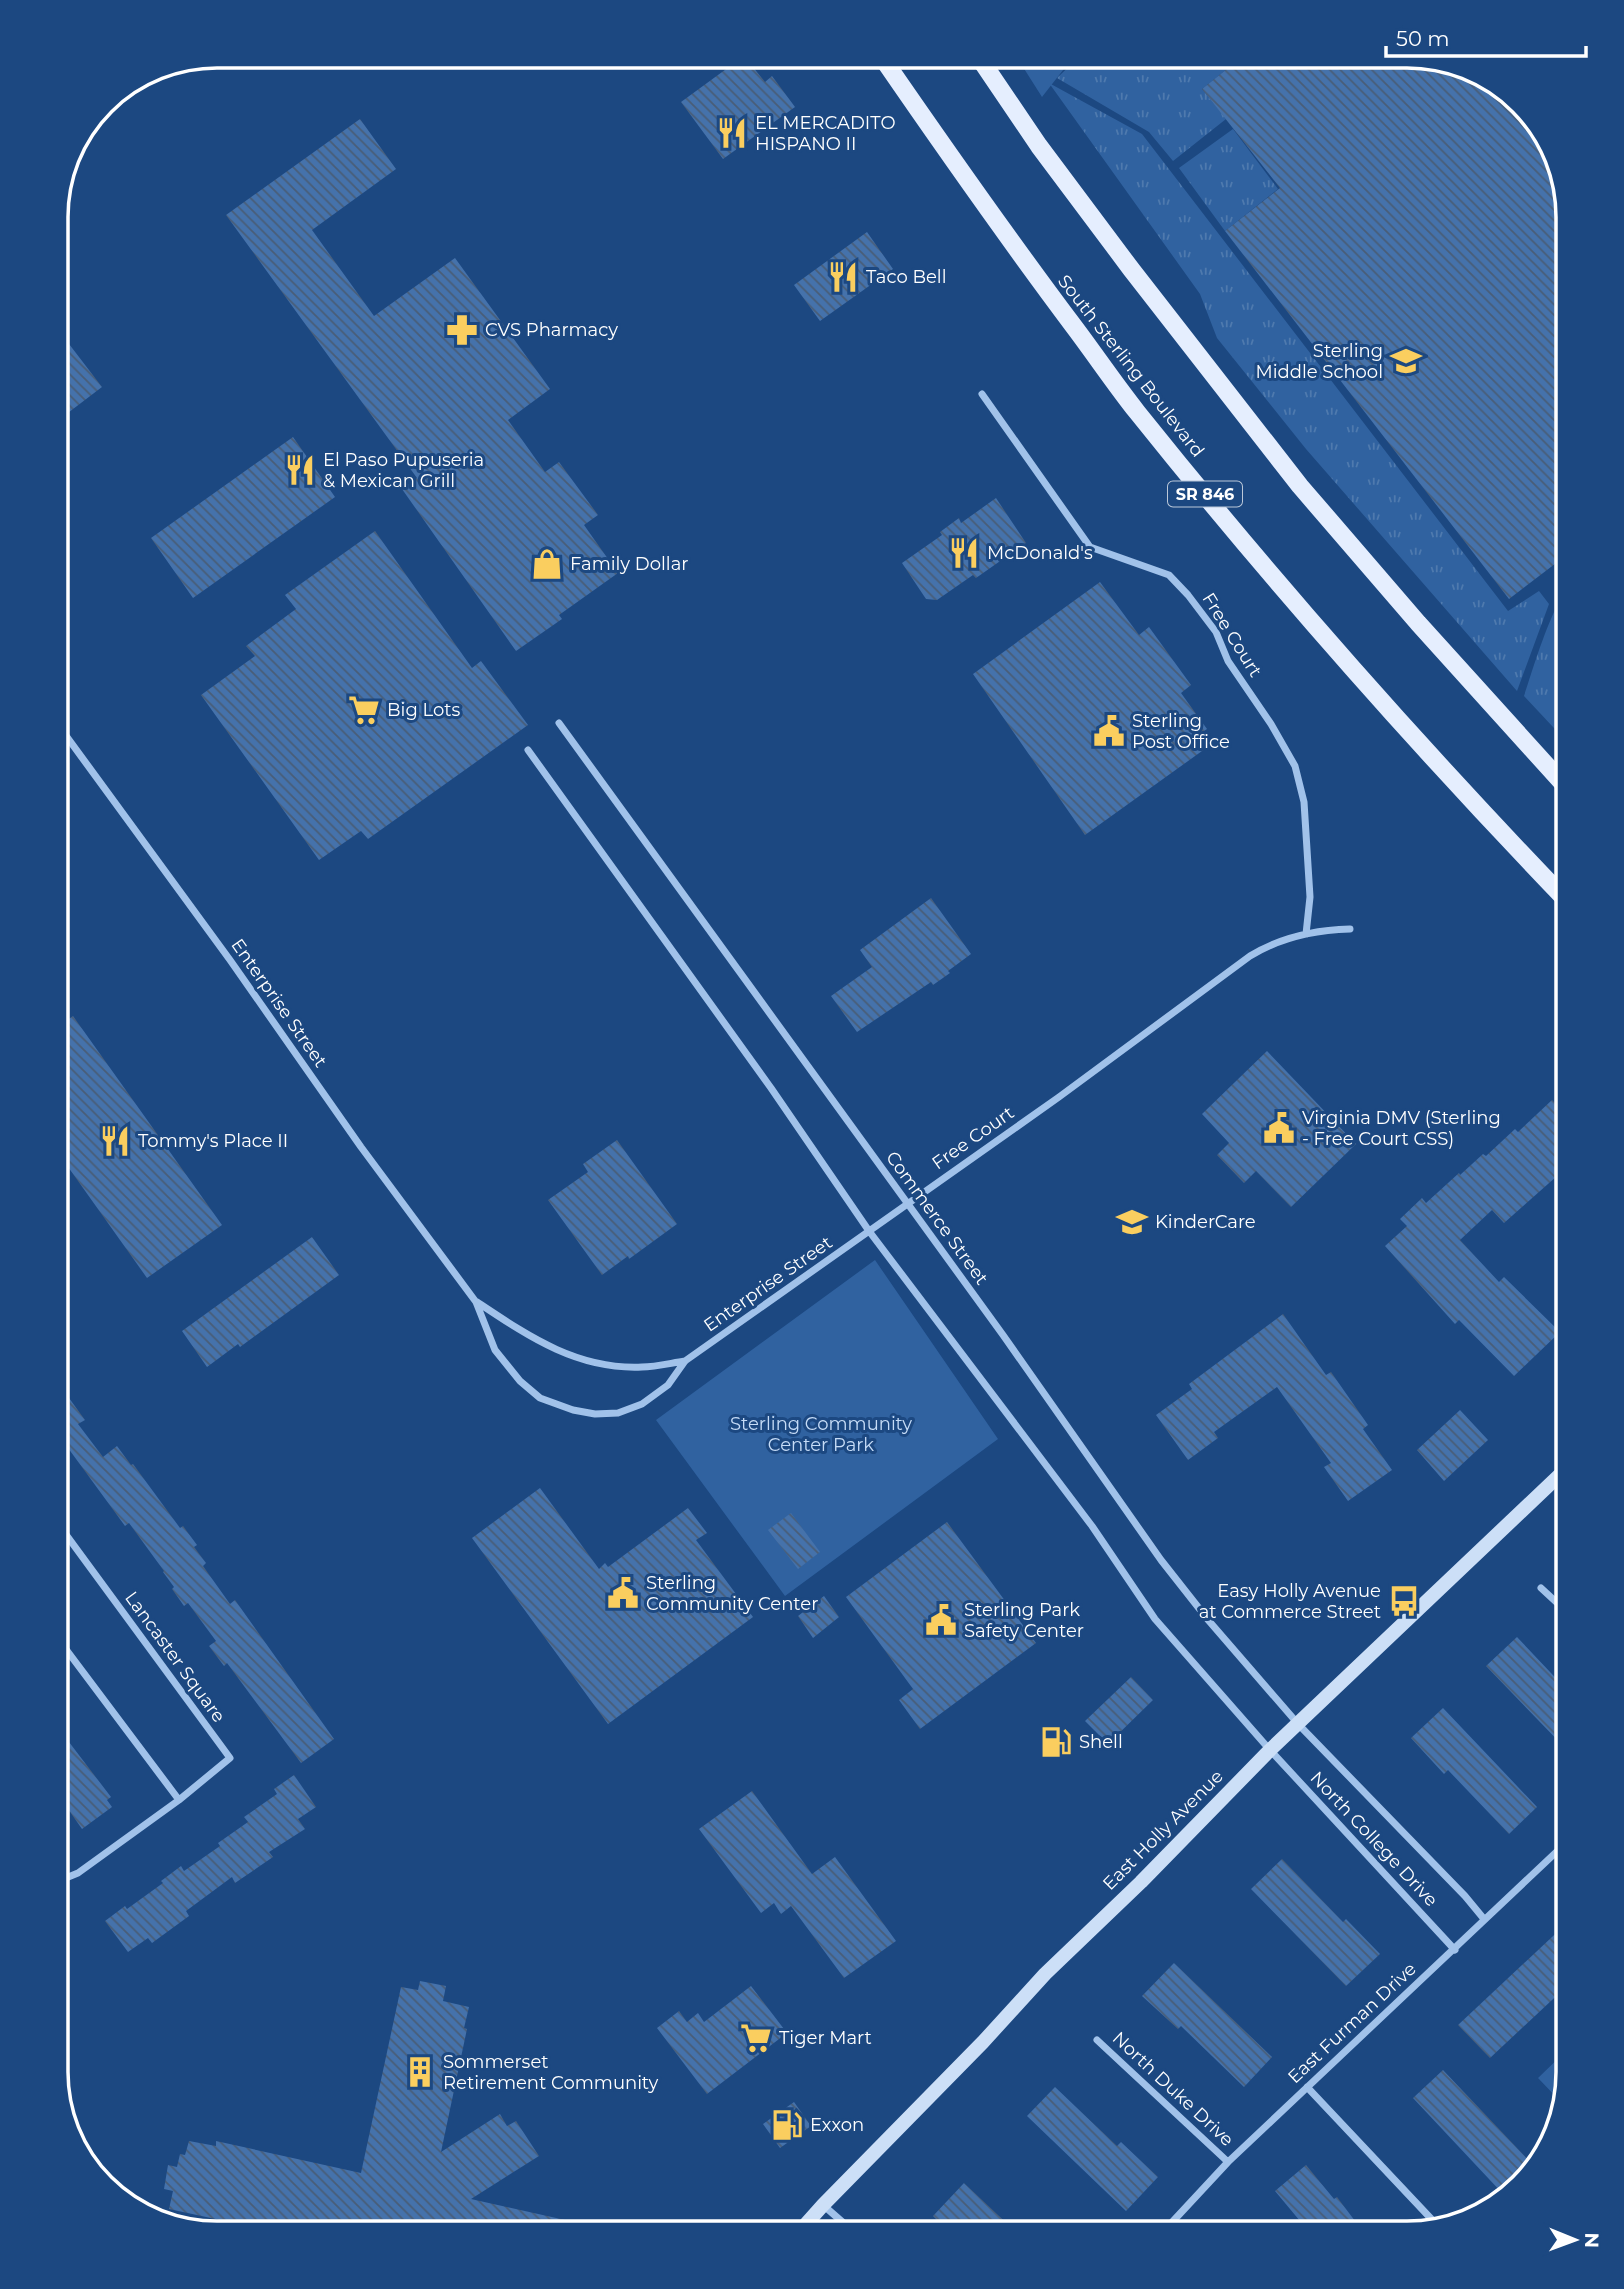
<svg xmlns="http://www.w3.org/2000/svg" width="1624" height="2289" font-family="Montserrat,sans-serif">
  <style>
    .grass { fill: url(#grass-tufts) }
    .park { fill: #3062a0 }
    .building { fill: url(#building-back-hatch) }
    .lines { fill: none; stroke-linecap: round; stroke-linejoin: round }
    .street { stroke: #a1c2ea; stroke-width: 7 }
    .secondary { stroke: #ccdff7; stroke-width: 14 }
    .primary { stroke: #e5eefe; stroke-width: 18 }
    .labels { text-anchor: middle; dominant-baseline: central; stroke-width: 6; stroke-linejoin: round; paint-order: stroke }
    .shield { fill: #1c4881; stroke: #bbc8d9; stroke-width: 2 }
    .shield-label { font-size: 16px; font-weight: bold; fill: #fff }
    .poi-label { font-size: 18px; fill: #fff; stroke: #1c4881; text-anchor: start }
    .street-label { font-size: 18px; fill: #fff; stroke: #1c4881 }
    .park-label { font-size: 18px; fill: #c6dcf7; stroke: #1c4881 }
    .rim { fill: none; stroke: #fff; stroke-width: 3.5 }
  </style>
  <defs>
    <pattern id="grass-tufts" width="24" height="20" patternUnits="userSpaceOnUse" patternTransform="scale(1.75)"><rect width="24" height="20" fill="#3062a0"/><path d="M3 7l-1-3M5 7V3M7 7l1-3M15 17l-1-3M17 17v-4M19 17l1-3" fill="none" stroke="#4f7aae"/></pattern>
    <pattern id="building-back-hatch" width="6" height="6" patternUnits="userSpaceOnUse" patternTransform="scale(1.75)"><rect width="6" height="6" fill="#4572ab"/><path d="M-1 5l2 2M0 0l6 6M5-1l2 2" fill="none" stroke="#495d77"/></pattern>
  </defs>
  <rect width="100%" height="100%" fill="#1c4881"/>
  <path class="grass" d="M 1080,56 L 1243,56 L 1202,89 L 1226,119 L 1173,161 L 1149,132 L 1057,78 Z
    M 1049,83 L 1142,134 L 1508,611 L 1539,591 L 1549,604 L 1517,691 L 1306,449 L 1217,338 L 1200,294 Z
    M 1233,129 L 1278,189 L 1225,231 L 1179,168 Z
    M 1568,591 L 1568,743 L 1524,696 C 1532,673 1552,603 1568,591 Z"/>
  <path class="park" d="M 1016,56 L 1074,56 L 1042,97 Z
    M 875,1260 L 998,1439 L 785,1596 L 656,1420 Z
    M 1568,2049 L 1568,2072 L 1560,2101 L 1538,2078 Z"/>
  <path class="building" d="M 744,56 L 765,82 L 772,76 L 795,107 L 723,159 L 681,102 Z
    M 1243,56 L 1417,56 L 1488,78 L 1546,136 L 1568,217 L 1568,554 L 1509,599 L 1225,231 L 1280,188 L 1202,89 Z
    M 360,119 L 396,169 L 312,230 L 374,316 L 455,258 L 550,389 L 508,420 L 545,472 L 559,462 L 598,515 L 584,525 L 618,573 L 559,615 L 562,619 L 516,651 L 402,489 L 417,478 L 226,215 Z
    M 867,232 L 893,269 L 820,321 L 794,285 Z
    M 56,327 L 102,387 L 56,422 Z
    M 293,437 L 335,497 L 193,598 L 151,538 Z
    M 996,498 L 1026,543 L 976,578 L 973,575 L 937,600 L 926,599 L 902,563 L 942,535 L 940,532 L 959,518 L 961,523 Z
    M 375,531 L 472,668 L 481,661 L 528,725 L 368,839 L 361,831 L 319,860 L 201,695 L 255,656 L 246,646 L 296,609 L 285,595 Z
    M 1100,582 L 1139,635 L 1149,627 L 1191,685 L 1181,693 L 1207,729 L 1201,733 L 1209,746 L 1085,835 L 973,674 Z
    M 931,898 L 971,954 L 948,971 L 950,973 L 933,985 L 931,982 L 857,1032 L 831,996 L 872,967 L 860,950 Z
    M 73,1016 L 222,1225 L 147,1278 L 56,1150 L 56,1028 Z
    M 1267,1051 L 1356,1144 L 1291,1207 L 1256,1171 L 1244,1183 L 1217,1155 L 1229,1143 L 1202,1114 Z
    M 1552,1100 L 1568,1117 L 1568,1187 L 1557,1176 L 1504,1223 L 1492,1210 L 1460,1240 L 1499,1282 L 1504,1277 L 1560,1332 L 1514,1376 L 1459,1320 L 1455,1324 L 1385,1246 L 1407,1226 L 1400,1219 L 1422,1198 L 1426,1203 L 1459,1173 L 1460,1175 L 1483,1154 L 1486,1156 L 1515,1129 L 1518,1132 Z
    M 617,1140 L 677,1224 L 629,1259 L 628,1256 L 602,1275 L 548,1200 L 588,1172 L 583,1164 Z
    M 312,1237 L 339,1275 L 240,1347 L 238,1344 L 207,1367 L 182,1331 Z
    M 1283,1314 L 1326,1375 L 1331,1372 L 1368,1425 L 1363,1429 L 1392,1470 L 1348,1501 L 1324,1467 L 1331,1463 L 1277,1387 L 1214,1432 L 1218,1438 L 1188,1460 L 1156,1415 L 1192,1389 L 1189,1384 Z
    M 56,1380 L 85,1420 L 78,1424 L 103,1457 L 117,1446 L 131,1465 L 133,1464 L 180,1528 L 183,1526 L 197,1545 L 194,1547 L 206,1563 L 203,1566 L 230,1604 L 235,1600 L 334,1739 L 301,1763 L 227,1663 L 224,1666 L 209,1646 L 216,1641 L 188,1603 L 184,1606 L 172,1589 L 174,1587 L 163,1572 L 164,1571 L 129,1523 L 125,1526 L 60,1437 L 56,1440 Z
    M 1460,1410 L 1488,1440 L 1444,1481 L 1417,1450 Z
    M 540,1488 L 599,1569 L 605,1563 L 608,1567 L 688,1508 L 707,1533 L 696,1540 L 753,1617 L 608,1724 L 472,1538 Z
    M 791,1513 L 820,1552 L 798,1569 L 768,1530 Z
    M 947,1522 L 1036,1643 L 920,1729 L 899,1700 L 913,1689 L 846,1597 Z
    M 824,1596 L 839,1617 L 813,1638 L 798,1616 Z
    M 1517,1637 L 1568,1691 L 1568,1751 L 1486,1666 Z
    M 1131,1677 L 1153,1700 L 1108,1744 L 1085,1721 Z
    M 1443,1708 L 1537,1807 L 1509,1834 L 1448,1770 L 1444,1774 L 1411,1738 Z
    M 56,1725 L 111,1797 L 107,1800 L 112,1807 L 82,1829 L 68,1809 L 64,1811 L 56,1801 Z
    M 294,1775 L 316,1807 L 298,1819 L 305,1829 L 269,1852 L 273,1857 L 235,1883 L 232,1877 L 186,1911 L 189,1916 L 152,1943 L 148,1938 L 128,1952 L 105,1921 L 125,1906 L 127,1909 L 163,1883 L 161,1881 L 181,1866 L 184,1871 L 220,1846 L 218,1843 L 248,1822 L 244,1817 L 277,1794 L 274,1789 Z
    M 752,1791 L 812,1874 L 835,1857 L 896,1941 L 844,1978 L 791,1906 L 781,1914 L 774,1903 L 761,1913 L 699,1829 Z
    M 1282,1859 L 1343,1922 L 1346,1919 L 1380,1954 L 1346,1986 L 1251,1889 Z
    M 1568,1922 L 1568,1985 L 1490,2058 L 1458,2025 Z
    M 1174,1963 L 1272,2057 L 1244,2087 L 1181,2026 L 1178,2029 L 1142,1996 Z
    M 420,1981 L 446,1986 L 443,2001 L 469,2007 L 464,2028 L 467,2029 L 441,2152 L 500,2114 L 507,2126 L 516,2121 L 539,2156 L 471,2199 L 583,2224 L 582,2233 L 280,2233 L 169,2209 L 173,2191 L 164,2189 L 168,2165 L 177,2167 L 180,2154 L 185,2155 L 189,2141 L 216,2146 L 216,2141 L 361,2173 L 401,1987 L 418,1990 Z
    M 751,1986 L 787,2033 L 707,2094 L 657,2028 L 679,2011 L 687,2022 L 698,2013 L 704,2022 Z
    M 1443,2070 L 1533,2165 L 1504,2195 L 1413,2098 Z
    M 1055,2087 L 1117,2146 L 1121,2142 L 1158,2177 L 1126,2211 L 1027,2116 Z
    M 794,2102 L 811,2126 L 780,2148 L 763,2124 Z
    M 1306,2165 L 1334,2199 L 1337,2197 L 1364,2233 L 1310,2233 L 1275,2191 Z
    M 964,2183 L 1017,2233 L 950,2233 L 933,2216 Z"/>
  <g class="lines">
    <path class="street" d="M 982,394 L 1090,547 L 1169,575 L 1188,595 L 1216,632 L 1228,661 L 1271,724 L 1295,766 L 1304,802 L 1310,897 L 1306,934
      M 56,722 L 230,960 L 361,1147 L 476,1302 L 495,1350 L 520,1381 L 540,1398 L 573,1410 L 595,1414 L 618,1413 L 642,1404 L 668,1385 L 685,1361 L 1059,1097 L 1250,956 C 1281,937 1314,930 1350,929
      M 559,723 L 1003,1335 L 1161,1560 L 1209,1621 L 1299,1725 L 1465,1896 L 1484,1919
      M 528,750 L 771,1088 L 869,1231 L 1092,1526 L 1155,1619 L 1270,1750 L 1455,1950
      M 477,1302 C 528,1336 577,1370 642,1367 C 656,1367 671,1363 685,1361
      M 1541,1588 L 1568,1613
      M 56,1636 L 179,1800
      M 56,1882 L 78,1873 L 179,1800 L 230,1758 L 56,1521
      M 1097,2040 L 1228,2162
      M 1307,2087 L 1437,2225
      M 823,2205 L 855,2233
      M 1162,2233 L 1228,2162 L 1568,1841"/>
    <path class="secondary" d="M 798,2233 L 823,2205 L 983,2042 L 1045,1974 L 1141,1882 L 1270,1750 L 1568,1467"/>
    <path class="primary" d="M 881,56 C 943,146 1006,236 1072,324 C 1094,353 1114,383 1137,412 C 1273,582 1417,745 1568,902
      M 978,56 L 1039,146 L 1131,269 L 1300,486 L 1418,623 L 1568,789"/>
  </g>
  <defs>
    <symbol id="restaurant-bare" viewBox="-9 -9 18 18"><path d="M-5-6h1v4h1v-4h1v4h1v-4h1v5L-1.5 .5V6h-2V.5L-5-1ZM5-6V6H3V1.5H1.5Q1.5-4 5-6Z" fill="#face5f" stroke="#1c4881" stroke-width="2.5" paint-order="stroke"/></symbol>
    <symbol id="pharmacy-bare" viewBox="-9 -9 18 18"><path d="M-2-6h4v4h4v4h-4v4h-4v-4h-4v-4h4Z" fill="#face5f" stroke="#1c4881" stroke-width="2.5" paint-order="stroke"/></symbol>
    <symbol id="school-bare" viewBox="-9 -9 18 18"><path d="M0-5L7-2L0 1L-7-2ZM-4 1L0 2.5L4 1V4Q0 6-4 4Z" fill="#face5f" stroke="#1c4881" stroke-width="2.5" paint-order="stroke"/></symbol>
    <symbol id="shop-bare" viewBox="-9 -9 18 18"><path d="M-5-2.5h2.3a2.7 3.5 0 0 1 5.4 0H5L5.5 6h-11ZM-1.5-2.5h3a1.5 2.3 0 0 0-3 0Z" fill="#face5f" stroke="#1c4881" stroke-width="2.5" paint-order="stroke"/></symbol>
    <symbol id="supermarket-bare" viewBox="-9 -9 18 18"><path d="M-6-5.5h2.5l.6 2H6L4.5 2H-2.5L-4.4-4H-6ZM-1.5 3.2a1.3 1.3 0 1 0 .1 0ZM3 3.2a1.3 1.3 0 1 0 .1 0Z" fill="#face5f" stroke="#1c4881" stroke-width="2.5" paint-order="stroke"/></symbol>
    <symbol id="civic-bare" viewBox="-9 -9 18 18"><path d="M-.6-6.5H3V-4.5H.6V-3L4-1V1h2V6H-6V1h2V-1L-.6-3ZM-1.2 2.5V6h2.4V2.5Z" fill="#face5f" stroke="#1c4881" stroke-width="2.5" paint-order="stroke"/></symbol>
    <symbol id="bus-bare" viewBox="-9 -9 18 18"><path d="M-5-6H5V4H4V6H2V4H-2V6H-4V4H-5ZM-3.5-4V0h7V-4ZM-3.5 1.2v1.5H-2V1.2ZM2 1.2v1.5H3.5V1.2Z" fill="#face5f" stroke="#1c4881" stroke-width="2.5" paint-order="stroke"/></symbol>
    <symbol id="fuel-bare" viewBox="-9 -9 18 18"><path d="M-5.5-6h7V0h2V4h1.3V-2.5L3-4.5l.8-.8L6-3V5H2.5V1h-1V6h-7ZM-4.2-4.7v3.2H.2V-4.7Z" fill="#face5f" stroke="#1c4881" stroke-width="2.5" paint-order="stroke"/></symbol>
    <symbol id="building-bare" viewBox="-9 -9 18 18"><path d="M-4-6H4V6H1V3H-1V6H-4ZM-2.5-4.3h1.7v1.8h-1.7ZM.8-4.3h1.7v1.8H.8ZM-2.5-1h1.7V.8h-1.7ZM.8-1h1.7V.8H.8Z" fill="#face5f" stroke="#1c4881" stroke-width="2.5" paint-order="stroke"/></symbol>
  </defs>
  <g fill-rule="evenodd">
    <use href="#restaurant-bare" x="710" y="111" width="44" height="44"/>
    <use href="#restaurant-bare" x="821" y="255" width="44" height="44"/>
    <use href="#pharmacy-bare" x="440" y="308" width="44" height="44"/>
    <use href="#school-bare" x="1384" y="339" width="44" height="44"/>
    <use href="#restaurant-bare" x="278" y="448" width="44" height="44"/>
    <use href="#restaurant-bare" x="942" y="531" width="44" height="44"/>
    <use href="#shop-bare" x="525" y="542" width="44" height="44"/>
    <use href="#supermarket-bare" x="342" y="688" width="44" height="44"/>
    <use href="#civic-bare" x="1087" y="709" width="44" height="44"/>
    <use href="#civic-bare" x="1257" y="1106" width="44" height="44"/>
    <use href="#restaurant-bare" x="93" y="1119" width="44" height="44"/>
    <use href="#school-bare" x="1110" y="1200" width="44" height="44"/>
    <use href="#civic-bare" x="601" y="1571" width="44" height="44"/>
    <use href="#bus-bare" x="1382" y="1579" width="44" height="44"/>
    <use href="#civic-bare" x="919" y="1598" width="44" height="44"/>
    <use href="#fuel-bare" x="1034" y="1720" width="44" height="44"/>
    <use href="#supermarket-bare" x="734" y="2016" width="44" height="44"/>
    <use href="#building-bare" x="398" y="2050" width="44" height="44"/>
    <use href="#fuel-bare" x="765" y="2103" width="44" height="44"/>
  </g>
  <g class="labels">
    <rect class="shield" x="1168" y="481.5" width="74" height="25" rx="5"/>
    <g class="shield-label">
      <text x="1205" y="494">SR 846</text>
    </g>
    <g class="poi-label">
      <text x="755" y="123">EL MERCADITO<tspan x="755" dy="21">HISPANO II</tspan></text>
      <text x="866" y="277">Taco Bell</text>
      <text x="485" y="330">CVS Pharmacy</text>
      <text x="1383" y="351" text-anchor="end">Sterling<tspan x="1383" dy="21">Middle School</tspan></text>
      <text x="323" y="460">El Paso Pupuseria<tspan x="323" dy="21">&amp; Mexican Grill</tspan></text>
      <text x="987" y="553">McDonald's</text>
      <text x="570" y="564">Family Dollar</text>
      <text x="387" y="710">Big Lots</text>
      <text x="1132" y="721">Sterling<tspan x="1132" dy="21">Post Office</tspan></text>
      <text x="1302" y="1118">Virginia DMV (Sterling<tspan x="1302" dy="21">- Free Court CSS)</tspan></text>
      <text x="138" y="1141">Tommy's Place II</text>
      <text x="1155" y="1222">KinderCare</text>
      <text x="646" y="1583">Sterling<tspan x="646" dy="21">Community Center</tspan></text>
      <text x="1381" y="1591" text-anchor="end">Easy Holly Avenue<tspan x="1381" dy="21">at Commerce Street</tspan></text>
      <text x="964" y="1610">Sterling Park<tspan x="964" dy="21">Safety Center</tspan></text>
      <text x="1079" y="1742">Shell</text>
      <text x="779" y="2038">Tiger Mart</text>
      <text x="443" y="2062">Sommerset<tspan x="443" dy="21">Retirement Community</tspan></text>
      <text x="810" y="2125">Exxon</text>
    </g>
    <g class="street-label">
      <text transform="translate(1131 366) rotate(52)">South Sterling Boulevard</text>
      <text transform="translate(1232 635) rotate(58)">Free Court</text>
      <text transform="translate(279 1003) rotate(55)">Enterprise Street</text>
      <text transform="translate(973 1138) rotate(-35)">Free Court</text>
      <text transform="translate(937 1218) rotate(54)">Commerce Street</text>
      <text transform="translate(768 1284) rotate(-35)">Enterprise Street</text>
      <text transform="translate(175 1657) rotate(54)">Lancaster Square</text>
      <text transform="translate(1163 1830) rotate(-45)">East Holly Avenue</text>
      <text transform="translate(1374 1839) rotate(47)">North College Drive</text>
      <text transform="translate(1352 2023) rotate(-43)">East Furman Drive</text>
      <text transform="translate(1173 2089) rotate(43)">North Duke Drive</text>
    </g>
    <g class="park-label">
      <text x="821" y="1424">Sterling Community<tspan x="821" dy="21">Center Park</tspan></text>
    </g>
  </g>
  <path d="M0 0H1624V2289H0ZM217 68H1407A149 149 0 0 1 1556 217V2072A149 149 0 0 1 1407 2221H217A149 149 0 0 1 68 2072V217A149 149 0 0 1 217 68Z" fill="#1c4881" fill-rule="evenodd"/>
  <path class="rim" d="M217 68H1407A149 149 0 0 1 1556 217V2072A149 149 0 0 1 1407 2221H217A149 149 0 0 1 68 2072V217A149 149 0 0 1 217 68Z"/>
  <g transform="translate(1575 2240) rotate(91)" stroke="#1c4881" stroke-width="5" paint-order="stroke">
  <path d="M0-5L12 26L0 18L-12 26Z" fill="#ffffff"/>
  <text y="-10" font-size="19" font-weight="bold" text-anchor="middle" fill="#ffffff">N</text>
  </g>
  <path d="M1386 46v10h200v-10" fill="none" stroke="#ffffff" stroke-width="3.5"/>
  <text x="1396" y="46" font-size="21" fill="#ffffff" stroke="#1c4881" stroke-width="5" paint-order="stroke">50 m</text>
</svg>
